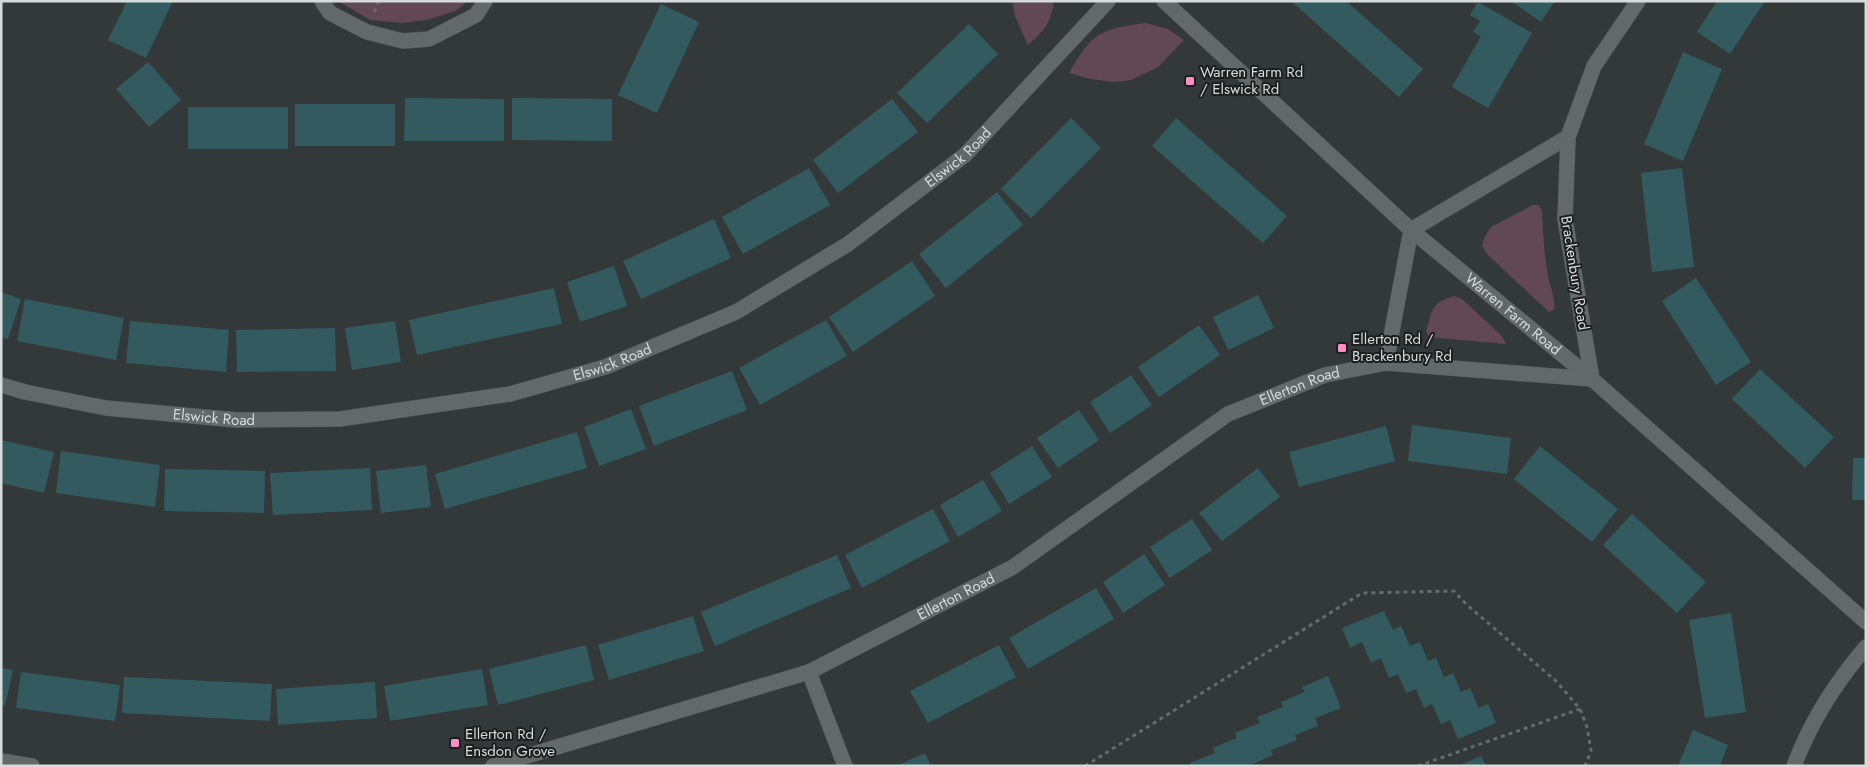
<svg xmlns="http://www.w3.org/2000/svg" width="1867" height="767" font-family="Jost,sans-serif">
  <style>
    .green { fill: #624853 }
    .building { fill: #335b5f }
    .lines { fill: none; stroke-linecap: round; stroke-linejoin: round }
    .minor-casing { stroke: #505454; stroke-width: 16 }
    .path { stroke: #656a6a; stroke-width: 3; stroke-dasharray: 4 4; stroke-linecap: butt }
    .minor { stroke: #636869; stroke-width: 15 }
    .poi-dot { fill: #fc8fc1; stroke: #1d1f1f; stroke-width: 2 }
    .labels { text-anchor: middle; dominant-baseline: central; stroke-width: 4; stroke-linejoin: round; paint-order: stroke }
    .poi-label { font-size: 15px; fill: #d8dbdb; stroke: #1d1f1f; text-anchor: start }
    .street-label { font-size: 15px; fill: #d8dbdb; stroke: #1d1f1f }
  </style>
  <rect width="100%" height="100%" fill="#333838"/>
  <path class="green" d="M 338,1 L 467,1 L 456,11 L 426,20 L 402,23 L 370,20 Z
    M 1012,1 L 1054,1 C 1051,23 1044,31 1028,45 L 1015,16 Z
    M 1146,23 L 1168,29 L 1184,40 L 1158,67 L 1131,80 L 1115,82 L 1090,79 L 1069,73 C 1092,33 1100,29 1146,23 Z
    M 1533,205 L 1538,205 L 1542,210 C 1543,232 1544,254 1548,276 C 1550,288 1556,298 1554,310 L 1549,312 L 1488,255 L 1482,246 L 1485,236 L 1491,227 Z
    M 1454,296 L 1462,299 L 1502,336 L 1506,344 L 1429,337 L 1426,331 C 1433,309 1431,303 1454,296 Z"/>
  <path class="building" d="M 127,1 L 173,1 L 146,58 L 108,40 Z
    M 1291,1 L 1346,1 L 1423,69 L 1399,97 Z
    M 1511,1 L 1555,1 L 1541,22 Z
    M 1717,1 L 1765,1 L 1730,54 L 1697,32 Z
    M 1478,2 L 1532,33 L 1488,108 L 1452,87 L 1481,36 L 1473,32 L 1480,21 L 1470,15 Z
    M 661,4 L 699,22 L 657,113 L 618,95 Z
    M 969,24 L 998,54 L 927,123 L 897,93 Z
    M 1683,52 L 1722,69 L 1683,161 L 1644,144 Z
    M 148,62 L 181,100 L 149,127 L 116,89 Z
    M 405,98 L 504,99 L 504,141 L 404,141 Z
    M 512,98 L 612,99 L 612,141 L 512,140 Z
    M 892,99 L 918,132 L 838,193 L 813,160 Z
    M 295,104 L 395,104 L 395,146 L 295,146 Z
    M 188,107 L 288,107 L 288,149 L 188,149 Z
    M 1071,118 L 1101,148 L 1031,218 L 1001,189 Z
    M 1176,118 L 1287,216 L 1263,243 L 1152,146 Z
    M 809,168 L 830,205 L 743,254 L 722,217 Z
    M 1682,168 L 1694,267 L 1652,272 L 1641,173 Z
    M 997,192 L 1023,225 L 946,288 L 919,254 Z
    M 714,219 L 731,258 L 641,299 L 623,261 Z
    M 912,261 L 935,296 L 853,352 L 829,317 Z
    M 614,266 L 627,306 L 580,322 L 567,282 Z
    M 1696,278 L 1751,362 L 1716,385 L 1662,301 Z
    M 554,288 L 562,324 L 417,355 L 409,320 Z
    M 1,292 L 21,299 L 8,339 L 1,337 Z
    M 1258,295 L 1274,328 L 1228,350 L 1213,317 Z
    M 25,299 L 124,318 L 116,360 L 17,341 Z
    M 826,320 L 847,356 L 760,405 L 739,368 Z
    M 130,321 L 229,330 L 226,372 L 126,363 Z
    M 395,321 L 401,362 L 352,370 L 345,328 Z
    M 1199,325 L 1220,355 L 1159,397 L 1138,367 Z
    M 335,328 L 336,371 L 237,372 L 236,330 Z
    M 1760,369 L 1834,437 L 1805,468 L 1732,399 Z
    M 732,371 L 747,410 L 654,446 L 639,406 Z
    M 1131,375 L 1152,405 L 1110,433 L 1090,402 Z
    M 631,409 L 646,449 L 599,466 L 584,427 Z
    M 1079,410 L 1099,440 L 1058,468 L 1037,438 Z
    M 1412,425 L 1511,438 L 1507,474 L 1408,461 Z
    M 1386,426 L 1395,461 L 1299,487 L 1289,452 Z
    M 577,432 L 587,468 L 445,509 L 435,474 Z
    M 1,440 L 54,452 L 44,493 L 1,483 Z
    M 1032,446 L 1052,477 L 1009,504 L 990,473 Z
    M 1540,446 L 1618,509 L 1592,542 L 1514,479 Z
    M 61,451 L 160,465 L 155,507 L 56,493 Z
    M 1853,458 L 1866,458 L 1866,500 L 1852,500 Z
    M 426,465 L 431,507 L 381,513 L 376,471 Z
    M 370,468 L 372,510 L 273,515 L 270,473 Z
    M 1258,468 L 1280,497 L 1222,541 L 1199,513 Z
    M 165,469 L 265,471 L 264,513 L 164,511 Z
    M 983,480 L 1002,511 L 958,537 L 940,505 Z
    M 933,509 L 950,541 L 862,588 L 845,555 Z
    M 1632,514 L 1706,582 L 1677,613 L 1603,545 Z
    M 1192,519 L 1212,550 L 1170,578 L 1150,547 Z
    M 1144,554 L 1165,585 L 1123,613 L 1103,582 Z
    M 837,555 L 851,588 L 715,646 L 701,612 Z
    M 1096,588 L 1114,619 L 1028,669 L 1009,638 Z
    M 1384,611 L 1393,630 L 1401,626 L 1410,646 L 1420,642 L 1428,661 L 1436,658 L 1444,677 L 1453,673 L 1461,692 L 1470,688 L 1479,708 L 1488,704 L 1496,723 L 1458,739 L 1450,720 L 1441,724 L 1432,704 L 1424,708 L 1416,689 L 1406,693 L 1398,674 L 1389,678 L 1381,658 L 1371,663 L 1362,642 L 1350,648 L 1342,628 Z
    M 1731,613 L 1746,712 L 1705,718 L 1689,620 Z
    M 693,616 L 704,651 L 609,680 L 598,645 Z
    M 586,645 L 594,680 L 498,705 L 489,669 Z
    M 999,645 L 1016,677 L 928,723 L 910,691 Z
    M 1,668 L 13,670 L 5,706 L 1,705 Z
    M 482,669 L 488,705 L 390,721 L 384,686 Z
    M 21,672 L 120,685 L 115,721 L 16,708 Z
    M 1328,676 L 1341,708 L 1315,718 L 1318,726 L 1295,735 L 1297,740 L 1271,750 L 1273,755 L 1248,766 L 1191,766 L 1190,763 L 1215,753 L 1213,748 L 1237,738 L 1235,733 L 1260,723 L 1257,717 L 1283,707 L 1281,702 L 1305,692 L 1302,687 Z
    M 124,677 L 272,684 L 270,721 L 122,713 Z
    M 375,682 L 377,718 L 278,725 L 276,689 Z
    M 1693,730 L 1728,745 L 1720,766 L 1678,766 Z
    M 925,753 L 931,766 L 896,766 Z
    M 1481,756 L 1486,766 L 1458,766 Z"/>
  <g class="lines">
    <defs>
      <g id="minor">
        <path d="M 322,1 L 330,13 L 367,32 L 403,41 L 429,39 L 476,15 L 485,1"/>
        <path id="s1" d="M 1164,1 L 1411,230 L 1592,379 L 1866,622"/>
        <path d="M 1411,230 L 1568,137"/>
        <path d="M 1386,363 L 1411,230"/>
        <path d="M 1592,379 L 1565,219 L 1568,137 L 1594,66 L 1638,1"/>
        <path id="s2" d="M 1,385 L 25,392 L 106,408 L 237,420 L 340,419 L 510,394 L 605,367 L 736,312 L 848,244 L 965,155 L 1108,1"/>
        <path d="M 809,672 L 845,766"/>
        <path d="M 1,761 L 32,766"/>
        <path id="s3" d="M 493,766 L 809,672 L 1013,567 L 1228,414 L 1325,375 L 1386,363 L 1592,379"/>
        <path d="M 1794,766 C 1810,723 1836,682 1866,647"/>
      </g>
    </defs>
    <use href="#minor" class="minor-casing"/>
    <path class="path" d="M 374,12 L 379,1
      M 1085,766 L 1362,593 L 1454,591 L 1467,605 L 1556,681 L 1580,709 L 1587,727 L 1591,751 L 1585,766
      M 1418,766 L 1580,709"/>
    <use href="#minor" class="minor"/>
  </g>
  <g class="poi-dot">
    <rect x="1185" y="76" width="10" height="10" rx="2.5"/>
    <rect x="1337" y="343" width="10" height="10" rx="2.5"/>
    <rect x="450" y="738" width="10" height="10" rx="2.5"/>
  </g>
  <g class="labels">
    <g class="poi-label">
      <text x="1200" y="72">Warren Farm Rd<tspan x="1200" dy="17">/ Elswick Rd</tspan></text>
      <text x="1352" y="339">Ellerton Rd /<tspan x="1352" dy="17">Brackenbury Rd</tspan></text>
      <text x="465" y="734">Ellerton Rd /<tspan x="465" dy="17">Ensdon Grove</tspan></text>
    </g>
    <g class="street-label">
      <text stroke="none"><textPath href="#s2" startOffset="1026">Elswick Road</textPath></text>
      <text transform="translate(1575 273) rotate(81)">Brackenbury Road</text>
      <text stroke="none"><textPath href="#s1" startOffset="469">Warren Farm Road</textPath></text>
      <text stroke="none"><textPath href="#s2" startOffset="621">Elswick Road</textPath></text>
      <text stroke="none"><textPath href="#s3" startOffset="900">Ellerton Road</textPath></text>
      <text stroke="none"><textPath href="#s2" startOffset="216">Elswick Road</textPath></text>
      <text stroke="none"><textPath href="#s3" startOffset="495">Ellerton Road</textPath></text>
    </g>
  </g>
  <rect width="1867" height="767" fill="none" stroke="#d8dbdb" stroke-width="5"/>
</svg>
